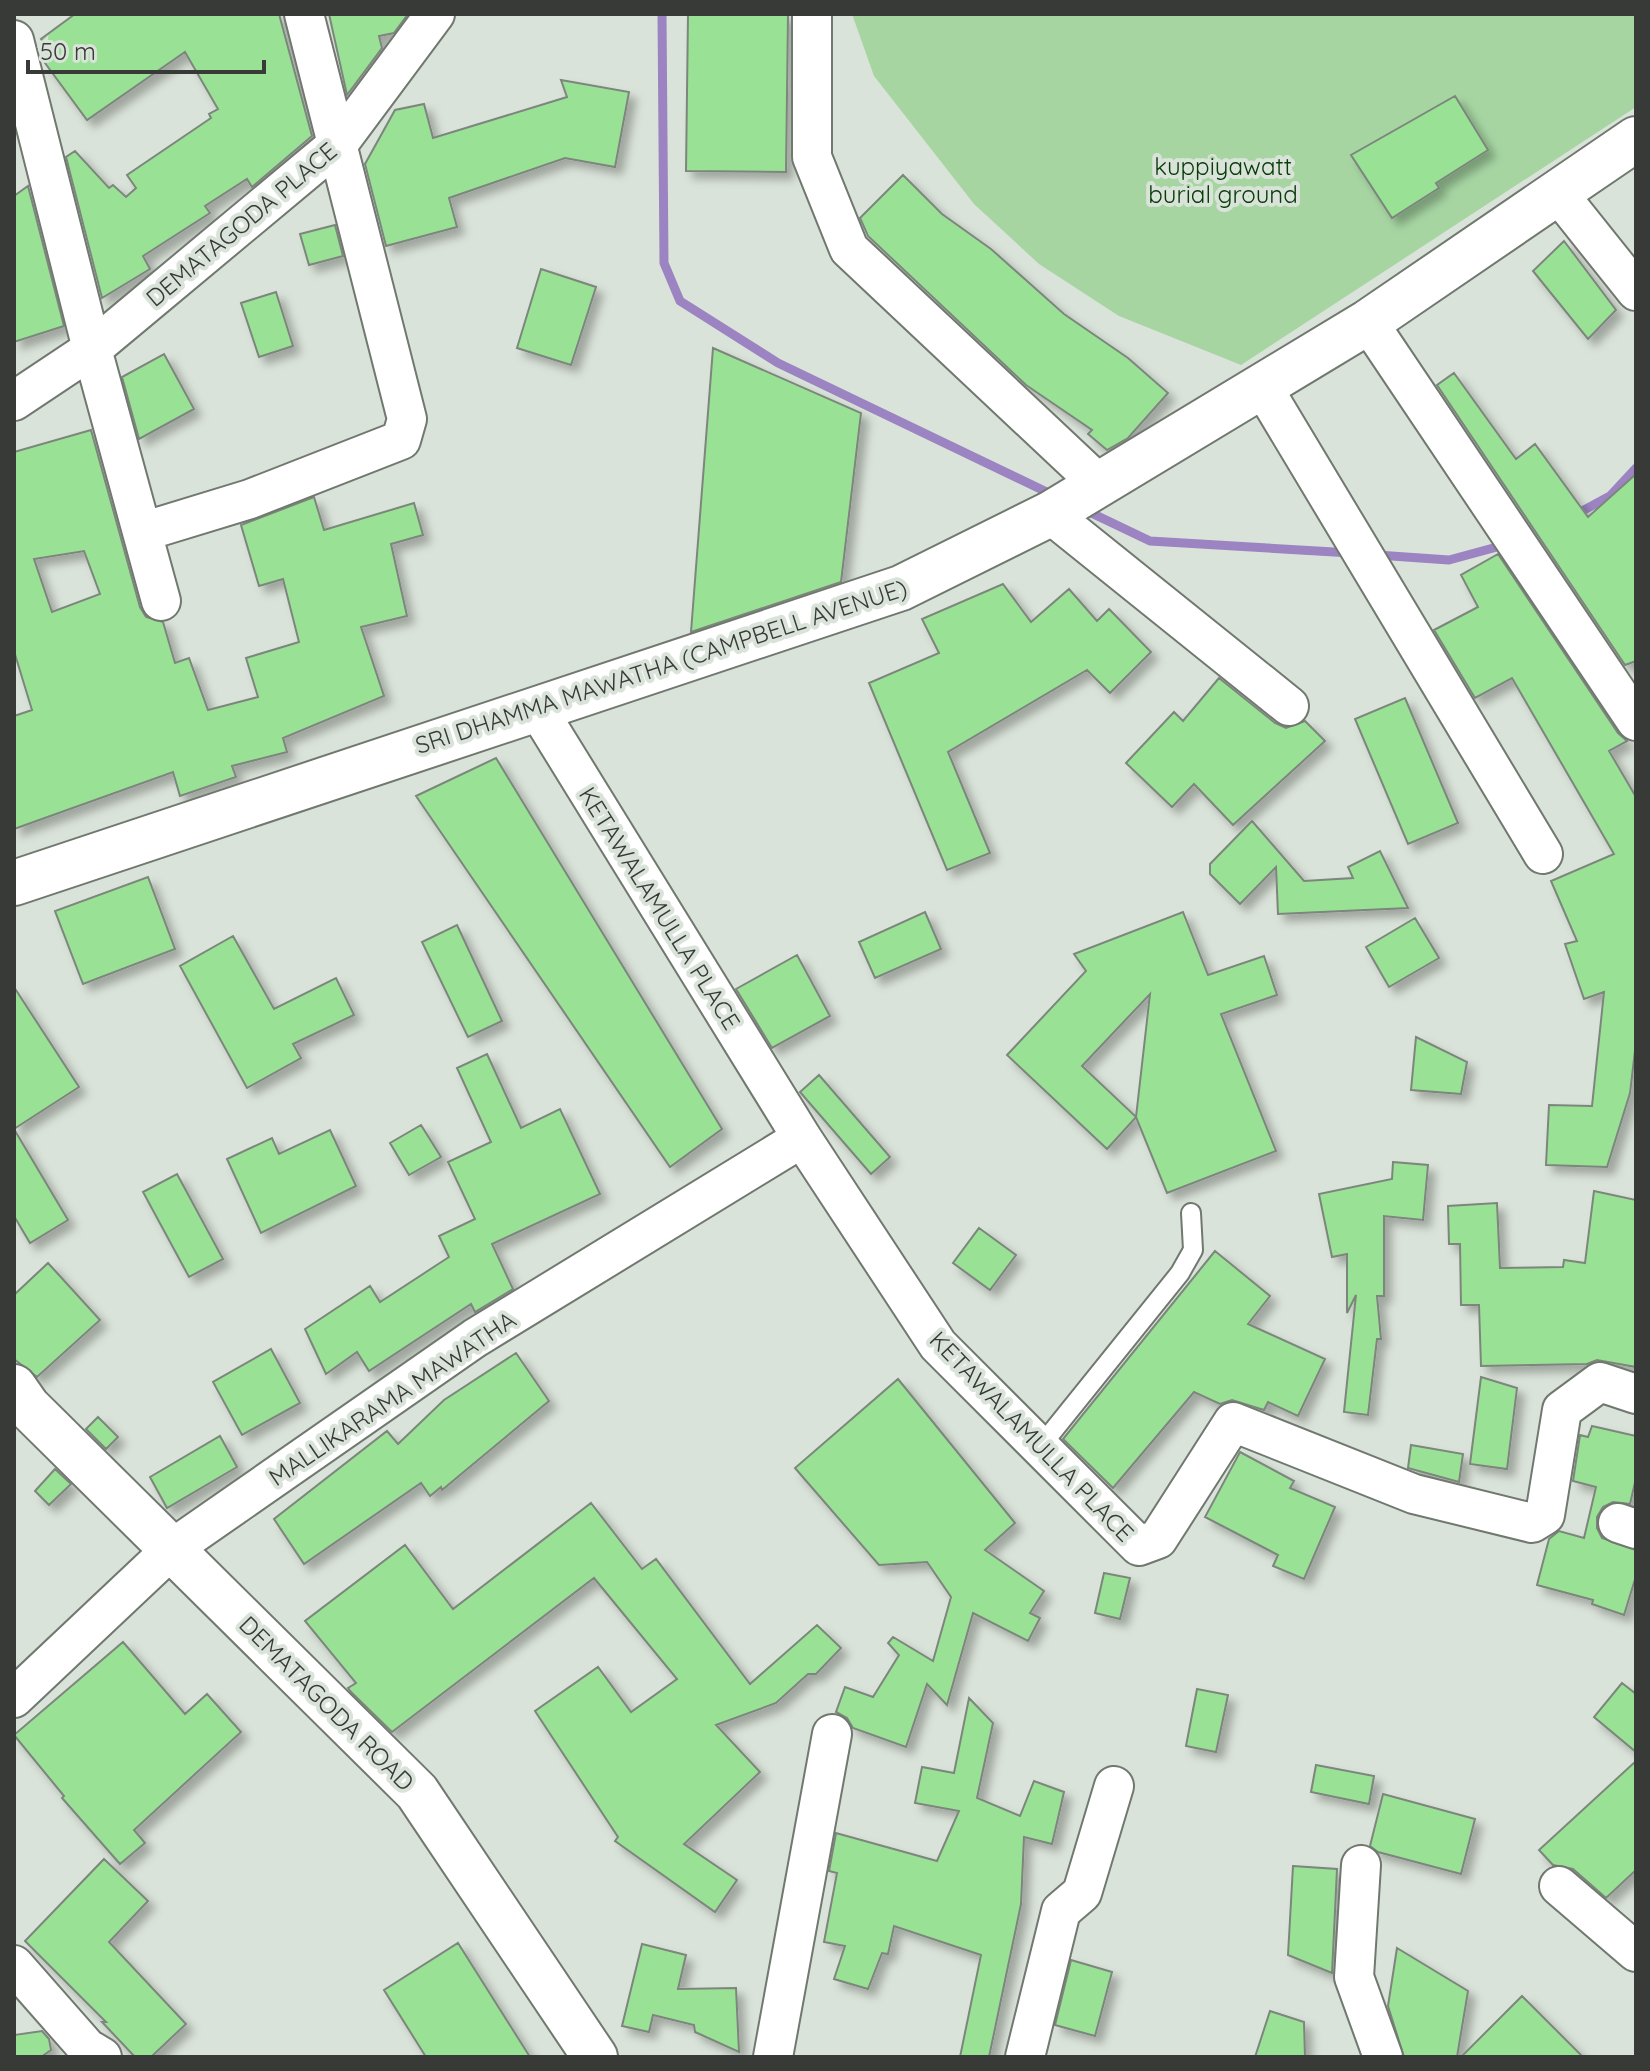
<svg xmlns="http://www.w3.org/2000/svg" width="1650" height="2071" font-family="Quicksand,sans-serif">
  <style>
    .green { fill: #a6d5a2 }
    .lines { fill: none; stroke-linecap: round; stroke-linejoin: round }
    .stream { stroke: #9b84c1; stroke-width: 9 }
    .building { fill: #99e295; stroke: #7d867d; stroke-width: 2; fill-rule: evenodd; filter: url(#shadow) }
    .service-casing { stroke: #70786f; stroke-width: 22 }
    .minor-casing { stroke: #70786f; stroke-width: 42 }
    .secondary-casing { stroke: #70786f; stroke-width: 48 }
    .service { stroke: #fff; stroke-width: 18 }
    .minor { stroke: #fff; stroke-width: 38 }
    .secondary { stroke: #fff; stroke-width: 44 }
    .labels { text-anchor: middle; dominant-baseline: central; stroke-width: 8; stroke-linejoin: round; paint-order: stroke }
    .park-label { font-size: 24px; fill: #073b07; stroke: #dae3d9 }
    .street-label { font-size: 24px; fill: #373a36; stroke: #dae3d9 }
  </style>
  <defs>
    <filter id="shadow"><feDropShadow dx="7" dy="7" stdDeviation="4" flood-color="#0004"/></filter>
  </defs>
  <rect width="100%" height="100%" fill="#dae3d9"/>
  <path class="green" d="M 852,14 L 1636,14 L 1636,107 L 1241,365 L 1119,316 L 1039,264 L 974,204 L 874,76 Z"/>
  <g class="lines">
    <path class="stream" d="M 662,14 L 664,263 L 680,301 L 778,363 L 1053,495
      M 1085,510 L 1150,541 L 1351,553
      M 1573,516 L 1610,496 L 1636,468
      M 1377,555 L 1449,560 L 1508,544"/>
  </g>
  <path class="building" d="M 75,14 L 279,14 L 312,136 L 252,187 L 247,179 L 205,206 L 210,213 L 143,256 L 150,269 L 102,298 L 66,157 L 75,151 L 109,188 L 113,185 L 126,197 L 136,188 L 127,175 L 211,118 L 209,114 L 218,109 L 185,52 L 87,120 L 45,63 L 54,56 L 41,39 Z
    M 329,14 L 408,14 L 394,33 L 379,36 L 382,48 L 347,95 Z
    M 688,14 L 788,14 L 786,172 L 686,171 Z
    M 561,80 L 629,92 L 615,167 L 565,158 L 449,198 L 457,227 L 386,246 L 365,164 L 395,110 L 424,104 L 433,138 L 567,97 Z
    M 1455,96 L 1488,150 L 1436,183 L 1439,188 L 1392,218 L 1351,155 Z
    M 903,175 L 942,214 L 991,249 L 1064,314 L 1128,358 L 1168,393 L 1128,438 L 1107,450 L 1088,434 L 1092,430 L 1026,385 L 868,236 L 860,218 Z
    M 28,186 L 64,326 L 14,342 L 14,196 Z
    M 335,225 L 343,256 L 309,265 L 300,234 Z
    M 1564,241 L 1616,310 L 1588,339 L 1533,271 Z
    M 541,269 L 596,287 L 571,365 L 517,348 Z
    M 276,292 L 293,346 L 259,357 L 241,303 Z
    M 713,348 L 861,413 L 841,582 L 691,632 Z
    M 164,354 L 194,409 L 139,439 L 122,377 Z
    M 1454,373 L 1516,459 L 1535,444 L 1588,517 L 1636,474 L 1636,661 L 1625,665 L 1437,385 Z
    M 91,430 L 140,607 L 146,617 L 163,622 L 175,663 L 189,658 L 208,710 L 258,697 L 246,658 L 299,642 L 283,579 L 259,586 L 241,525 L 314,497 L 324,530 L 414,503 L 423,535 L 391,544 L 407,616 L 361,627 L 384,696 L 283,738 L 287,752 L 232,766 L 236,777 L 180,796 L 173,772 L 14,829 L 14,716 L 32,710 L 14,651 L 14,452 ZM 84,551 L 100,594 L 52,612 L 34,559 Z
    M 1498,554 L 1618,733 L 1627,741 L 1609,751 L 1636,797 L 1636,1042 L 1630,1093 L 1607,1167 L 1546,1165 L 1549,1105 L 1592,1106 L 1604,992 L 1584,999 L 1565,944 L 1577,941 L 1551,881 L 1614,854 L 1512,678 L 1475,698 L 1434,630 L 1478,607 L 1461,575 Z
    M 1003,584 L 1031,622 L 1069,589 L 1097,621 L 1109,609 L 1151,652 L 1110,693 L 1087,670 L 948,752 L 990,853 L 947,870 L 869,683 L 939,653 L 922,619 Z
    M 1219,678 L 1275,723 L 1286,728 L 1305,721 L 1325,741 L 1233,825 L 1194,784 L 1172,807 L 1126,763 L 1174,712 L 1183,721 Z
    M 1405,698 L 1458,823 L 1408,844 L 1355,719 Z
    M 496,758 L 722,1129 L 670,1167 L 416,796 Z
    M 1252,821 L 1304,881 L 1353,878 L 1348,867 L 1380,851 L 1408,908 L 1278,914 L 1276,867 L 1240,904 L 1210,874 L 1210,864 Z
    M 148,877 L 175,949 L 83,984 L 55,911 Z
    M 925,912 L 941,949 L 875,978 L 859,942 Z
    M 1183,912 L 1208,975 L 1264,956 L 1277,995 L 1221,1014 L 1276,1151 L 1167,1193 L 1136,1117 L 1107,1149 L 1007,1055 L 1086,971 L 1074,954 ZM 1150,994 L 1136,1117 L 1082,1066 Z
    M 1415,918 L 1439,958 L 1389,987 L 1366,947 Z
    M 457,925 L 502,1021 L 468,1037 L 422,942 Z
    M 233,936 L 274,1009 L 336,978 L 354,1015 L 293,1044 L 301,1058 L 247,1088 L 180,966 Z
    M 797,955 L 830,1016 L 772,1048 L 736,989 Z
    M 14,987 L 79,1087 L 14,1129 L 68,1220 L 30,1243 L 14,1216 Z
    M 1416,1037 L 1467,1062 L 1461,1094 L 1411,1090 Z
    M 487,1054 L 521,1128 L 560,1109 L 600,1194 L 492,1244 L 513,1289 L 475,1312 L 471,1304 L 369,1371 L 357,1352 L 326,1374 L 305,1329 L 370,1286 L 380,1302 L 449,1257 L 439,1236 L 475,1219 L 448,1162 L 491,1142 L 457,1068 Z
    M 819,1075 L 890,1157 L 871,1174 L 800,1092 Z
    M 421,1125 L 441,1157 L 409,1175 L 390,1143 Z
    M 330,1130 L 356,1186 L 261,1233 L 227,1159 L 272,1138 L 279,1154 Z
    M 1393,1162 L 1428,1165 L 1423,1220 L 1384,1216 L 1384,1296 L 1377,1296 L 1381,1339 L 1377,1339 L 1368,1415 L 1344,1412 L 1356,1295 L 1347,1313 L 1347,1254 L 1332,1257 L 1319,1194 L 1392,1179 Z
    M 177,1174 L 223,1259 L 189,1277 L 143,1192 Z
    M 1594,1191 L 1636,1200 L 1636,1367 L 1597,1360 L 1587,1364 L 1481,1366 L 1479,1305 L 1461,1305 L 1460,1244 L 1449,1244 L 1448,1206 L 1497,1203 L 1500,1268 L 1563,1267 L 1564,1260 L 1585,1263 Z
    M 979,1228 L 1016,1255 L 990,1290 L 953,1263 Z
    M 1215,1251 L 1270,1296 L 1248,1324 L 1325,1359 L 1298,1416 L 1268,1402 L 1264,1410 L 1232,1400 L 1220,1404 L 1194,1392 L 1113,1488 L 1063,1439 Z
    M 48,1263 L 100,1320 L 37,1377 L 14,1359 L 14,1295 Z
    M 271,1349 L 300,1403 L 242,1435 L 213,1382 Z
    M 516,1353 L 549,1401 L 442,1490 L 441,1487 L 430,1496 L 421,1483 L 304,1564 L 274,1519 L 387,1431 L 398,1444 L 444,1400 Z
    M 1481,1377 L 1517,1388 L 1507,1469 L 1470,1464 Z
    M 898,1379 L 1015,1523 L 985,1550 L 1044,1591 L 1030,1613 L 1040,1618 L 1028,1641 L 973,1613 L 947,1705 L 927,1684 L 906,1747 L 853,1728 L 847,1718 L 836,1712 L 845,1687 L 873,1697 L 899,1655 L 888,1643 L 893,1637 L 933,1661 L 951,1597 L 927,1562 L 879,1565 L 795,1468 Z
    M 98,1417 L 118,1437 L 106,1449 L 86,1429 Z
    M 1592,1426 L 1636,1436 L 1636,1478 L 1630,1504 L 1613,1502 L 1603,1507 L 1597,1517 L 1597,1528 L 1602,1538 L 1636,1550 L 1636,1576 L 1624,1615 L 1592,1604 L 1593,1600 L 1537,1585 L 1549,1539 L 1559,1531 L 1584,1538 L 1596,1487 L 1573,1481 L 1580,1435 L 1588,1437 Z
    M 220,1436 L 237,1467 L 167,1508 L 150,1477 Z
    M 1411,1445 L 1463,1454 L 1459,1482 L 1408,1468 Z
    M 1240,1452 L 1294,1481 L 1290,1488 L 1335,1507 L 1304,1579 L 1273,1566 L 1278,1555 L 1205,1517 Z
    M 55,1469 L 71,1484 L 49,1505 L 35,1491 Z
    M 591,1503 L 642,1569 L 656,1559 L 750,1684 L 817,1625 L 841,1648 L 816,1674 L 808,1674 L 776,1703 L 716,1725 L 760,1772 L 684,1844 L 737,1880 L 715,1912 L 615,1841 L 618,1837 L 535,1711 L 598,1667 L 631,1712 L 677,1679 L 594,1578 L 392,1732 L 351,1692 L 348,1688 L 356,1683 L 305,1621 L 405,1545 L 453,1609 Z
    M 1104,1573 L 1130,1578 L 1120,1619 L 1095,1613 Z
    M 123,1642 L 185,1714 L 207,1694 L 241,1732 L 134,1830 L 145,1843 L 120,1864 L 62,1798 L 64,1796 L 14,1735 Z
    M 1622,1683 L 1636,1694 L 1636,1752 L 1594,1717 Z
    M 1197,1689 L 1228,1695 L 1216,1752 L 1186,1746 Z
    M 969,1698 L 993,1723 L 977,1798 L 1020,1816 L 1034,1781 L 1064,1792 L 1052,1844 L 1024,1837 L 1021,1904 L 989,2057 L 960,2057 L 981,1955 L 894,1926 L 888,1954 L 882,1953 L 868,1989 L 834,1979 L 845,1946 L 824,1942 L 837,1873 L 829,1871 L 836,1833 L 937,1861 L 959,1811 L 915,1803 L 922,1767 L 954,1773 Z
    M 1636,1761 L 1636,1870 L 1606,1898 L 1573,1869 L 1553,1865 L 1539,1850 Z
    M 1316,1765 L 1374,1776 L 1369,1804 L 1311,1792 Z
    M 1383,1794 L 1475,1819 L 1461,1874 L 1378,1852 L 1370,1846 Z
    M 104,1859 L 148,1901 L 109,1942 L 186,2024 L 151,2057 L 135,2057 L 102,2022 L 106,2022 L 25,1941 Z
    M 1293,1866 L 1337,1869 L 1332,1973 L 1288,1955 Z
    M 458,1943 L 530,2057 L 426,2057 L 384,1990 Z
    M 642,1944 L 686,1955 L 678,1989 L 736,1988 L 739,2052 L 695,2032 L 694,2025 L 653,2015 L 649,2032 L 622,2026 Z
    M 1397,1948 L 1468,1991 L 1457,2057 L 1404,2057 L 1388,2006 Z
    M 1071,1960 L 1112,1972 L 1095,2036 L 1055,2025 Z
    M 1522,1996 L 1583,2057 L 1461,2057 Z
    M 1270,2011 L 1304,2022 L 1305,2057 L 1255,2057 Z
    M 42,2031 L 49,2039 L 51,2050 L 41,2057 L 14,2057 L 14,2035 Z"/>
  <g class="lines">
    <defs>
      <path id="service" d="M 1040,1447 L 1180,1273 L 1193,1250 L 1191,1213"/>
      <path id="minor" d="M 812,14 L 812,157 L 849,249 L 1099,484
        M 14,40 L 92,349 L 142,532 L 250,499 L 401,440 L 407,419 L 304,14
        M 1557,192 L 1636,291
        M 1368,322 L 1636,721
        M 1262,386 L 1543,854
        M 14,401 L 92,349 L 339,143 L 435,14
        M 1050,514 L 1289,706
        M 142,532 L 161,601
        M 536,707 L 802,1138 L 938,1345 L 1139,1546 L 1158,1539 L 1233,1422 L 1414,1494 L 1532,1523 L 1545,1515 L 1562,1410 L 1600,1382 L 1636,1394
        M 1618,1523 L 1636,1529
        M 14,1698 L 173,1548 L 475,1338 L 802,1138
        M 1361,1865 L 1354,1977 L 1383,2057
        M 1559,1886 L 1636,1952
        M 14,1965 L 87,2048 L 102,2057
        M 773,2057 L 832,1734
        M 1025,2057 L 1061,1911 L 1082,1893 L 1114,1786"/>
      <path id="secondary" d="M 14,883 L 901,588 L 1050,514 L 1368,322 L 1636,139
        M 14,1387 L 28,1407 L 417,1792 L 595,2057"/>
    </defs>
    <use href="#service" class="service-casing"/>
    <use href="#minor" class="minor-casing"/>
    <use href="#secondary" class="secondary-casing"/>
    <use href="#service" class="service"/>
    <use href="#minor" class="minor"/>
    <use href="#secondary" class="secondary"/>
  </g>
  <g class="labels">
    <g class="park-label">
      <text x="1223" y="166">kuppiyawatt<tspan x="1223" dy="28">burial ground</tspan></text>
    </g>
    <g class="street-label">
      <text transform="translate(241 224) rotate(-40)">DEMATAGODA PLACE</text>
      <text transform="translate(661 666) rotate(-18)">SRI DHAMMA MAWATHA (CAMPBELL AVENUE)</text>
      <text transform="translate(660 908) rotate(58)">KETAWALAMULLA PLACE</text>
      <text transform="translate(392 1398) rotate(-34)">MALLIKARAMA MAWATHA</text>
      <text transform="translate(1032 1436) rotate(46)">KETAWALAMULLA PLACE</text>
      <text transform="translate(327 1703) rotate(45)">DEMATAGODA ROAD</text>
    </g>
  </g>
  <rect width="1650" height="2071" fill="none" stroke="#373a36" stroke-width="32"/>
  <path d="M28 60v12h236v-12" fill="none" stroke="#373a36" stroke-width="4"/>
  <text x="40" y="60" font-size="24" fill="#373a36" stroke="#dae3d9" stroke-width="6" paint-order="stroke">50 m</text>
</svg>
